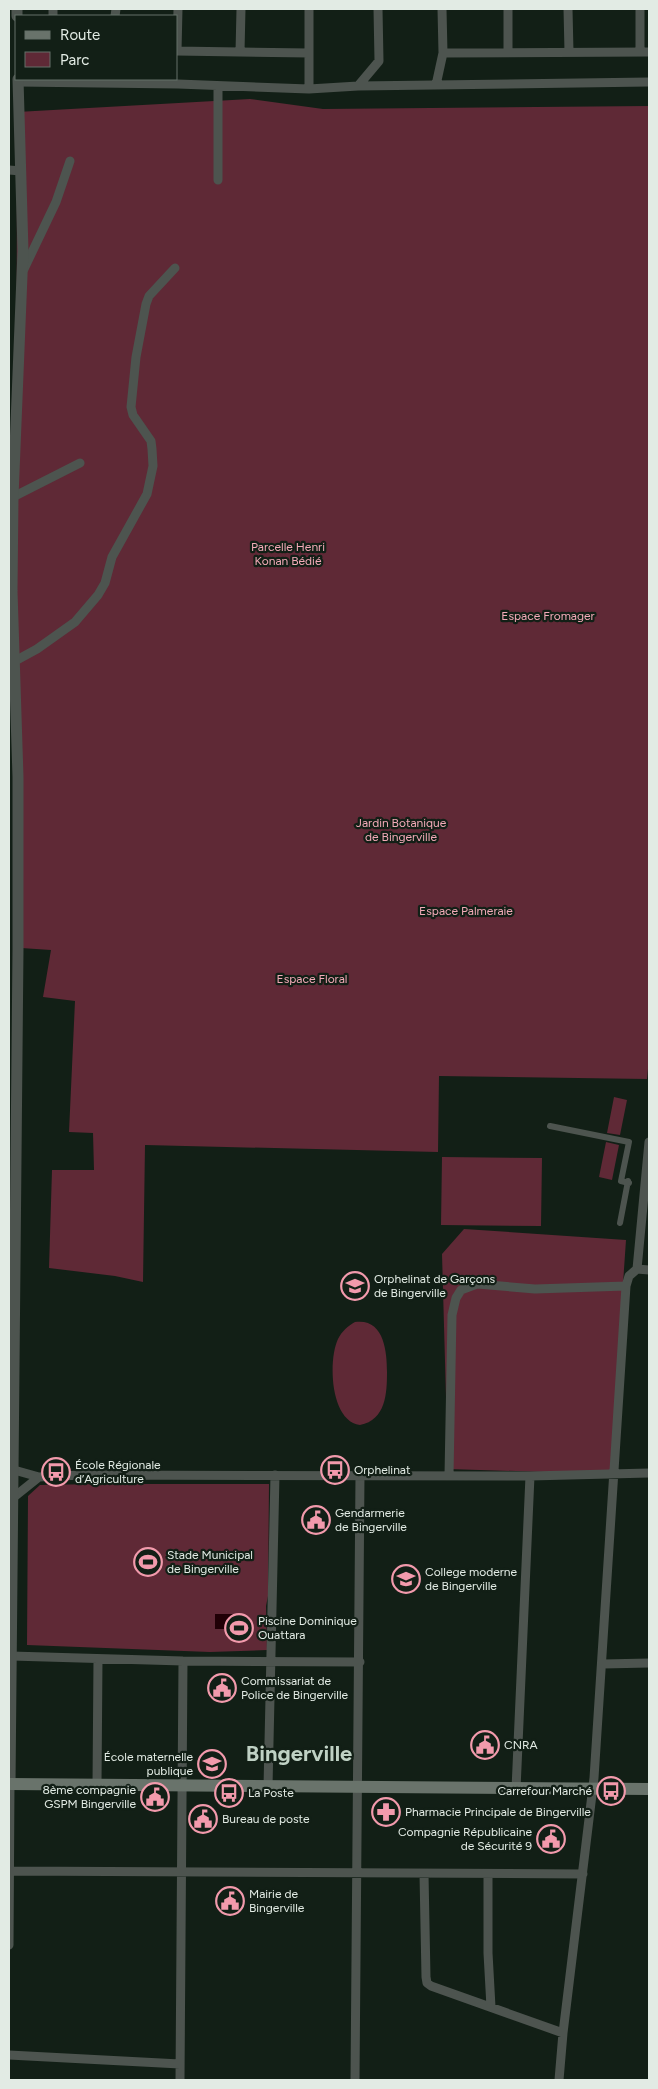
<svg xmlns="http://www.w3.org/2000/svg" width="658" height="2089" font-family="Figtree,sans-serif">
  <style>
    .green { fill: #5f2936 }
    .water { fill: #200006 }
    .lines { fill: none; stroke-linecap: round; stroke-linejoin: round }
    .pedestrian { stroke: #4d544f; stroke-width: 6 }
    .minor { stroke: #4d544f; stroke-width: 9 }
    .tertiary { stroke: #4d544f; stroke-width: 11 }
    .secondary { stroke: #69736b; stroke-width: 12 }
    .labels { text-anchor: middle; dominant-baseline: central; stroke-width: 4.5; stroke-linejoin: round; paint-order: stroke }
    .park-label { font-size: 12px; fill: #f3aab8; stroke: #121f16 }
    .poi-label { font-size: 12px; fill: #e2ebe4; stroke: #121f16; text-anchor: start }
    .town-label { font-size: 22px; font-weight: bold; fill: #bfd1c4; stroke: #121f16 }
  </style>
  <rect width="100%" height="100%" fill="#121f16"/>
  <path class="green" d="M 250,99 L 323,109 L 649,106 L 649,1059 L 647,1079 L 439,1076 L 438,1152 L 145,1145 L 143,1282 L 115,1276 L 49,1268 L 52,1170 L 94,1170 L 93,1133 L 69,1132 L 75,1001 L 43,997 L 51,950 L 21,948 L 16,776 L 17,112 Z
    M 614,1097 L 627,1100 L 620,1135 L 607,1133 Z
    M 606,1142 L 619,1145 L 612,1180 L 599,1177 Z
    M 442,1157 L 542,1158 L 541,1226 L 441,1225 Z
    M 464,1229 L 626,1240 L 610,1474 L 448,1469 L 442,1254 Z
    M 355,1322 C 384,1318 387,1351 387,1372 C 387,1393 386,1420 360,1425 C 330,1421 328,1360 338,1339 C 342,1331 348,1326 355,1322 Z
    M 101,1484 L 269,1484 L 268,1596 L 266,1606 L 267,1650 L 210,1652 L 27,1645 L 28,1496 L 40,1485 Z"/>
  <path class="water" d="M 215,1614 L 245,1614 L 245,1629 L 215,1629 Z"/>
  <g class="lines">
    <path class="pedestrian" d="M 550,1126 L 629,1142 L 621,1181 L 629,1183
      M 620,1223 L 628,1181"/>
    <path class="minor" d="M 53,9 L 53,16
      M 508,9 L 508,52
      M 568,9 L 569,52
      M 640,9 L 640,52
      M 115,16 L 116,9
      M 176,51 L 309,53
      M 177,51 L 178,9
      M 240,52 L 241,9
      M 443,53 L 649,52
      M 18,82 L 178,84 L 309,89 L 358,86 L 649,82
      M 436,85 L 443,53 L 442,9
      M 358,86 L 379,61 L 378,9
      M 309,89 L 309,9
      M 9,170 L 21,171
      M 218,180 L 218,86
      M 24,269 L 56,202 L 70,161
      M 13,497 L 80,463
      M 15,661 L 37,649 L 75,622 L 98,595 L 105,583 L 112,557 L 147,494 L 153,466 L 152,449 L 151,441 L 133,415 L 131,407 L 136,357 L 146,304 L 149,296 L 175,268
      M 637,1269 L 649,1270
      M 14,1470 L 39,1477 L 82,1475 L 530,1476 L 649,1473
      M 449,1475 L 452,1315 L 456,1298 L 461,1290 L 477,1284 L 535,1289 L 626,1286
      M 14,1497 L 39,1477
      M 11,1656 L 183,1661 L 360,1662
      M 603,1664 L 649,1663
      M 97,1785 L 98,1659
      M 268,1787 L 275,1475
      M 516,1789 L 530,1476
      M 9,1871 L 583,1874
      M 424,1874 L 426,1977 L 427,1983 L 431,1986 L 563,2033
      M 488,1874 L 488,1953 L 491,2007
      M 9,1945 L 10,1784
      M 9,2055 L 180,2064
      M 180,2080 L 183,1661
      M 355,2080 L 360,1475
      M 559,2080 L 563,2033 L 594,1778 L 626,1286 L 629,1276 L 637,1269 L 649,1142"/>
    <path class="tertiary" d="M 17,9 L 17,16
      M 10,1784 L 18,949 L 18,777 L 12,591 L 13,497 L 23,251 L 18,79"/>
    <path class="secondary" d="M 9,1784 L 649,1789"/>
  </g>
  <defs>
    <symbol id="school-ring" viewBox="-11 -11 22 22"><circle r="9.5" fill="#121f16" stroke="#f29aac" stroke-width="1.5"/><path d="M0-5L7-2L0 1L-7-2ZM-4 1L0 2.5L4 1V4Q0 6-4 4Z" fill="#f29aac"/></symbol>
    <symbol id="bus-ring" viewBox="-11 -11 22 22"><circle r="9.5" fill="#121f16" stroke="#f29aac" stroke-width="1.5"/><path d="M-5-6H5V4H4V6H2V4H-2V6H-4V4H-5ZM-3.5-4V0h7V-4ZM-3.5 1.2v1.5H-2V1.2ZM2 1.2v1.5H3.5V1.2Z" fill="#f29aac"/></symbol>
    <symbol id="civic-ring" viewBox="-11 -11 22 22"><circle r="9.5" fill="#121f16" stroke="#f29aac" stroke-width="1.5"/><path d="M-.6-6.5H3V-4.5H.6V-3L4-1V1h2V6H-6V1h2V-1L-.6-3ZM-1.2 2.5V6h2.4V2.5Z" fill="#f29aac"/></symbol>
    <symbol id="stadium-ring" viewBox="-11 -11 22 22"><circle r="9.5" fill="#121f16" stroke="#f29aac" stroke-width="1.5"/><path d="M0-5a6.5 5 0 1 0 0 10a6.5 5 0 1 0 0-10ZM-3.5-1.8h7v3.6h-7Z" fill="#f29aac"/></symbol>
    <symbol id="pharmacy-ring" viewBox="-11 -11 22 22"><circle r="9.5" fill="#121f16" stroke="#f29aac" stroke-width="1.5"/><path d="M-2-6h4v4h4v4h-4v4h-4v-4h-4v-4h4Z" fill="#f29aac"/></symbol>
  </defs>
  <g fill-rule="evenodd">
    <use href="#school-ring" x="339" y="1270" width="32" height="32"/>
    <use href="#bus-ring" x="319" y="1454" width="32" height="32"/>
    <use href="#bus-ring" x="40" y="1456" width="32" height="32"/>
    <use href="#civic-ring" x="300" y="1504" width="32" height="32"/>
    <use href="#stadium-ring" x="132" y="1546" width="32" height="32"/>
    <use href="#school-ring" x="390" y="1563" width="32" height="32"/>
    <use href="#stadium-ring" x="223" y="1612" width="32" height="32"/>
    <use href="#civic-ring" x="206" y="1672" width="32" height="32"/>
    <use href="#civic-ring" x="469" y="1729" width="32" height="32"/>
    <use href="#school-ring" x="196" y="1748" width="32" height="32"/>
    <use href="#bus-ring" x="595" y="1775" width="32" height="32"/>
    <use href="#bus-ring" x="213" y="1777" width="32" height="32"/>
    <use href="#civic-ring" x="139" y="1781" width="32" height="32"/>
    <use href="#pharmacy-ring" x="370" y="1796" width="32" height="32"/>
    <use href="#civic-ring" x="187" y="1803" width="32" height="32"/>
    <use href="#civic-ring" x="535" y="1823" width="32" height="32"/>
    <use href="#civic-ring" x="214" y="1885" width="32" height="32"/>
  </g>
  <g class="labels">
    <g class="park-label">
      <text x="288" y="547">Parcelle Henri<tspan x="288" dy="14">Konan Bédié</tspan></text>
      <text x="548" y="616">Espace Fromager</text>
      <text x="401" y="823">Jardin Botanique<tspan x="401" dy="14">de Bingerville</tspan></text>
      <text x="466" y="911">Espace Palmeraie</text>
      <text x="312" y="979">Espace Floral</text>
    </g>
    <g class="poi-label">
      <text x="374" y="1279">Orphelinat de Garçons<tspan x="374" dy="14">de Bingerville</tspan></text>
      <text x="75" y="1465">École Régionale<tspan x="75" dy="14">d’Agriculture</tspan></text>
      <text x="354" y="1470">Orphelinat</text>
      <text x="335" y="1513">Gendarmerie<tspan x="335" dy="14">de Bingerville</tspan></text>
      <text x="167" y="1555">Stade Municipal<tspan x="167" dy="14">de Bingerville</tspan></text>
      <text x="425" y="1572">College moderne<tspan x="425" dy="14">de Bingerville</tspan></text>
      <text x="258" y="1621">Piscine Dominique<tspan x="258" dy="14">Ouattara</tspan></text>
      <text x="241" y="1681">Commissariat de<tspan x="241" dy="14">Police de Bingerville</tspan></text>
      <text x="504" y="1745">CNRA</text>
      <text x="193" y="1757" text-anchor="end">École maternelle<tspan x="193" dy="14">publique</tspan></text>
      <text x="136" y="1790" text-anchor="end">8ème compagnie<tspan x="136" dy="14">GSPM Bingerville</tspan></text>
      <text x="592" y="1791" text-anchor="end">Carrefour Marché</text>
      <text x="248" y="1793">La Poste</text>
      <text x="405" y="1812">Pharmacie Principale de Bingerville</text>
      <text x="222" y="1819">Bureau de poste</text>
      <text x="532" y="1832" text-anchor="end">Compagnie Républicaine<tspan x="532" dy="14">de Sécurité 9</tspan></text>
      <text x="249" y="1894">Mairie de<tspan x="249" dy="14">Bingerville</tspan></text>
    </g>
    <g class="town-label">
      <text x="299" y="1753">Bingerville</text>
    </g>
  </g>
  <rect width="658" height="2089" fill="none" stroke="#e2ebe4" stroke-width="20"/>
  <rect x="15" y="15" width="162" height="65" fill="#121f16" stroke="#657168"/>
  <rect x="25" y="31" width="25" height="8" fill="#69736b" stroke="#657168"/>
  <text x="60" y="40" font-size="15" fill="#e2ebe4">Route</text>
  <rect x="25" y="52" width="25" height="15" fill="#5f2936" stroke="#657168"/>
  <text x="60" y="65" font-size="15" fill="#e2ebe4">Parc</text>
</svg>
